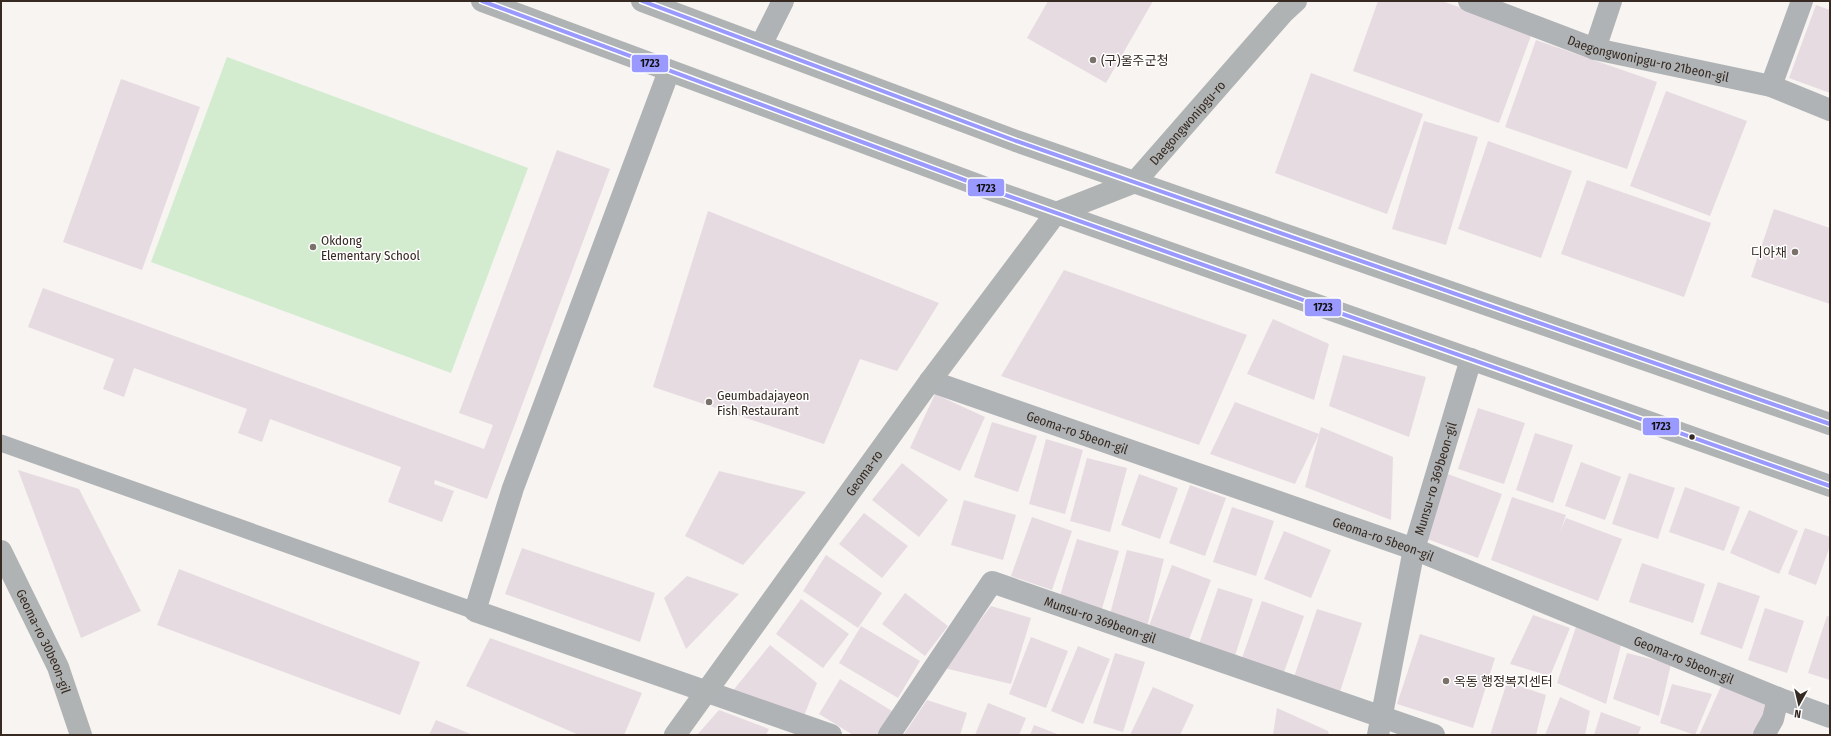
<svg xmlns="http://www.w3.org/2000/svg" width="1831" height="736" font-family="'Fira Sans Condensed','Noto Sans KR',sans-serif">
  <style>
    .green { fill: #d3eccf }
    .building { fill: #e7dbe2 }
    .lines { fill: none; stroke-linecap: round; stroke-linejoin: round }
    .lane { stroke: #b0b3b5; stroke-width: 17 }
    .street { stroke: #b0b3b5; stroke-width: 22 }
    .secondary { stroke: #b0b3b3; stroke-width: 22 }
    .bus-1-casing { stroke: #fff; stroke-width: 7 }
    .bus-1 { stroke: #99f; stroke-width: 4 }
    .poi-dot { fill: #7a716a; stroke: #fff; stroke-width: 1.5 }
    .bus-dot { fill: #362a22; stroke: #fff; stroke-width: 1.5 }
    .labels { text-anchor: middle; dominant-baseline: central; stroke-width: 3; stroke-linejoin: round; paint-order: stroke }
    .street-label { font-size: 13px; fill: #362a22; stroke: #fff }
    .poi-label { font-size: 13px; fill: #362a22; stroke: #fff; text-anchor: start }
    .line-badge { stroke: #fff; stroke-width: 1.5 }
    .pale-badge-label { font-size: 11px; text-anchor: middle; font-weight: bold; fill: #111 }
  </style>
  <rect width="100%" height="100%" fill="#f7f4f1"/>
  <path class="green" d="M 227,57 L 528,168 L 451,373 L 151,262 Z"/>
  <path class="building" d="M 1048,1 L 1153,1 L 1106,83 L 1027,38 Z
    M 1378,1 L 1442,1 L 1532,33 L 1499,123 L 1353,71 Z
    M 1816,5 L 1830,10 L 1830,93 L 1789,78 Z
    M 1536,40 L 1657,82 L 1627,169 L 1505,127 Z
    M 1311,73 L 1423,114 L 1387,214 L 1275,173 Z
    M 121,79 L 200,107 L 142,270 L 63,242 Z
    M 1666,91 L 1747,121 L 1710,216 L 1630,186 Z
    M 1424,121 L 1478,137 L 1446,245 L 1392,229 Z
    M 1488,141 L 1572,171 L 1541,258 L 1458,229 Z
    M 557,150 L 610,169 L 487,499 L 435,480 L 434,484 L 454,491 L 442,522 L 388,502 L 401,467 L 270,419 L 262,442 L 238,433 L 247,409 L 134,368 L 124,397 L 103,389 L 114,359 L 28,327 L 43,288 L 484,449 L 493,425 L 459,413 Z
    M 1587,180 L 1711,223 L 1684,297 L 1561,254 Z
    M 1774,209 L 1830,228 L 1830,304 L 1751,277 Z
    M 708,211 L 939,303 L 897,371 L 860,359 L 824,444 L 653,387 Z
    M 1064,270 L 1247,335 L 1199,445 L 1001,376 Z
    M 1273,319 L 1329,344 L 1314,400 L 1247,374 Z
    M 1343,355 L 1426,377 L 1409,437 L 1329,406 Z
    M 935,394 L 985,417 L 960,471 L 910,448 Z
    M 1235,402 L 1319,434 L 1321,427 L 1393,457 L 1391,520 L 1305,487 L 1319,434 L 1295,484 L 1210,454 Z
    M 1478,408 L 1525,423 L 1504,484 L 1458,469 Z
    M 992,422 L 1037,436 L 1018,492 L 974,477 Z
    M 1535,433 L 1573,445 L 1553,503 L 1516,490 Z
    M 1046,439 L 1083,450 L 1065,514 L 1029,504 Z
    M 1087,458 L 1127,468 L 1110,532 L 1070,521 Z
    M 1581,462 L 1621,477 L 1605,520 L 1565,506 Z
    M 902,463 L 948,500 L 919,537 L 872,500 Z
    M 18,470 L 79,489 L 141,611 L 81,638 Z
    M 719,471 L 806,492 L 743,565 L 685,536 Z
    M 1445,473 L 1502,494 L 1478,558 L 1422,537 Z
    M 1629,473 L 1675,488 L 1658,539 L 1612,524 Z
    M 1139,474 L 1178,488 L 1160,539 L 1121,525 Z
    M 1190,485 L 1226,498 L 1205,556 L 1169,543 Z
    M 1685,487 L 1740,507 L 1724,551 L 1669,532 Z
    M 1512,497 L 1566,515 L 1560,532 L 1566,518 L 1622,539 L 1598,601 L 1491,560 Z
    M 964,500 L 1016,515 L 1003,560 L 951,545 Z
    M 1232,507 L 1274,521 L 1256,576 L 1213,562 Z
    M 1749,510 L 1798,531 L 1779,574 L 1730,553 Z
    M 864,513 L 908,546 L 882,578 L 839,544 Z
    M 1032,517 L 1072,531 L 1052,590 L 1011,576 Z
    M 1805,528 L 1830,537 L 1830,546 L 1816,585 L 1788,574 Z
    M 1284,531 L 1331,550 L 1311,598 L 1264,579 Z
    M 1077,539 L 1119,551 L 1101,612 L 1059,599 Z
    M 522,548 L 655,593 L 640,642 L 505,594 Z
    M 1127,550 L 1164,559 L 1147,627 L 1109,618 Z
    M 826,555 L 882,593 L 858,628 L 803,591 Z
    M 1642,563 L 1705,584 L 1693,623 L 1629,602 Z
    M 1172,565 L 1211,580 L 1187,645 L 1147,631 Z
    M 179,569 L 420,662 L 400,715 L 157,625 Z
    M 687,576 L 739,594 L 686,649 L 664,598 Z
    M 1718,582 L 1760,596 L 1742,649 L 1700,634 Z
    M 1218,588 L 1253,599 L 1234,659 L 1198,647 Z
    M 905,593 L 948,626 L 925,656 L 882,624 Z
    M 801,599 L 849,634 L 823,668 L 776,634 Z
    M 1262,601 L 1304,616 L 1284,672 L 1242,658 Z
    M 991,606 L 1031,618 L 1011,684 L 944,668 Z
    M 1765,608 L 1804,621 L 1787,673 L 1748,660 Z
    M 1317,609 L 1362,623 L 1339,695 L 1293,680 Z
    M 1533,615 L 1570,628 L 1550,676 L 1510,664 Z
    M 1827,616 L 1830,617 L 1830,680 L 1808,673 Z
    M 1578,621 L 1623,637 L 1606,704 L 1557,683 Z
    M 861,626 L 920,661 L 898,698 L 839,663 Z
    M 1420,634 L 1495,658 L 1473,728 L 1397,704 Z
    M 1031,637 L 1068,651 L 1046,708 L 1009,694 Z
    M 490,638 L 642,693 L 624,735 L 579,735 L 466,686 Z
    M 770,645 L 817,683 L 802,721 L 731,693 Z
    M 1078,646 L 1110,659 L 1083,724 L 1051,711 Z
    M 1115,653 L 1145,662 L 1123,732 L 1093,723 Z
    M 1627,653 L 1671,664 L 1659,716 L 1613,699 Z
    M 840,679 L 892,711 L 878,735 L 853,735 L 819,714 Z
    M 1507,682 L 1546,695 L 1536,735 L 1490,735 Z
    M 1672,684 L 1712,694 L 1695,735 L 1660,723 Z
    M 1722,684 L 1772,704 L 1756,735 L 1699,735 Z
    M 1153,687 L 1194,705 L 1180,735 L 1130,735 Z
    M 1560,697 L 1590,711 L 1585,735 L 1545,735 Z
    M 927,700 L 967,713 L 960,735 L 904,734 Z
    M 988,703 L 1026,718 L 1019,735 L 975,735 Z
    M 1277,708 L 1328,731 L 1329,735 L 1273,735 Z
    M 719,710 L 769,729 L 766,735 L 697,735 Z
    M 1601,712 L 1641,727 L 1638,735 L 1594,735 Z
    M 436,720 L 473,735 L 429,735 Z
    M 1034,725 L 1060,735 L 1030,735 Z"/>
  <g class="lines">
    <path class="lane" d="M 1,443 L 475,611"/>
    <g class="street">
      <path id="s1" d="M 1469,1 L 1595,49 L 1771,86 L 1830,110"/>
      <path d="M 761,45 L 783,1"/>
      <path d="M 1595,49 L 1611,1"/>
      <path d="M 669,71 L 513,488 L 475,611 L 831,735"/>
      <path d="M 1771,86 L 1802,1"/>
      <path id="s2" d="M 930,381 L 1414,549 L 1778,698 L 1830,717"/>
      <path id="s3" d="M 889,735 L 992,582 L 1434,735"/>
      <path id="s4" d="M 1378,735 L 1414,549 L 1471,359"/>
      <path d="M 1764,735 L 1773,719 L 1778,698"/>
    </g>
    <g class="secondary">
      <path d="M 482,1 L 997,192 L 1830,486"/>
      <path d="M 642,1 L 1016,141 L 1830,424"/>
      <path id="s5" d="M 1056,213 L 1135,182 L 1283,13 L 1296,1"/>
      <path id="s6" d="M 1,551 L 58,667 L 81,735"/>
      <path id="s7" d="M 675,735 L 930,381 L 1056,213"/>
    </g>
    <defs>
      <path id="bus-1" d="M 482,1 L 997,192 L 1830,486
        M 642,1 L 1016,141 L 1830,424"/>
    </defs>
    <use href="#bus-1" class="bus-1-casing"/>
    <use href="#bus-1" class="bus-1"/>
  </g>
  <g class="poi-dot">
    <circle cx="1093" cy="60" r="4"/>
    <circle cx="313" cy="247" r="4"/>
    <circle cx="1795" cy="252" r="4"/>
    <circle cx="709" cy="402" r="4"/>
    <circle cx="1446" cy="681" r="4"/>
  </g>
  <circle class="bus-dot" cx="1692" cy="437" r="3.5"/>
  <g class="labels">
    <g class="street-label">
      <text stroke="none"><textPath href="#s1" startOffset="189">Daegongwonipgu-ro 21beon-gil</textPath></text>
      <text stroke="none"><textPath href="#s5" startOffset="164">Daegongwonipgu-ro</textPath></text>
      <text stroke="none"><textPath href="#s2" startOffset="156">Geoma-ro 5beon-gil</textPath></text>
      <text stroke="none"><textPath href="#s7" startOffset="323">Geoma-ro</textPath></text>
      <text stroke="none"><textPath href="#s4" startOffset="263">Munsu-ro 369beon-gil</textPath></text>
      <text stroke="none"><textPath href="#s2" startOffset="480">Geoma-ro 5beon-gil</textPath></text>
      <text stroke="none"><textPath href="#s3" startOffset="299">Munsu-ro 369beon-gil</textPath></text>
      <text stroke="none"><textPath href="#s6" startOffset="100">Geoma-ro 30beon-gil</textPath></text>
      <text stroke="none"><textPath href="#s2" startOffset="804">Geoma-ro 5beon-gil</textPath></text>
    </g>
    <g class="poi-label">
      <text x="1101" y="60">(구)울주군청</text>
      <text x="321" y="240">Okdong<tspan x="321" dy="15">Elementary School</tspan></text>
      <text x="1787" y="252" text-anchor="end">디아채</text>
      <text x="717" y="395">Geumbadajayeon<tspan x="717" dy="15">Fish Restaurant</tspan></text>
      <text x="1454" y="681">옥동 행정복지센터</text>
    </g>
  </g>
  <g class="line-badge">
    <rect x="631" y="54" width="38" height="19" rx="4" fill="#99f"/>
    <rect x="967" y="178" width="38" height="19" rx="4" fill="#99f"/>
    <rect x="1304" y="298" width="38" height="19" rx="4" fill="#99f"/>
    <rect x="1642" y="417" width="38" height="19" rx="4" fill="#99f"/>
  </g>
  <g class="pale-badge-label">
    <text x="650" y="67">1723</text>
    <text x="986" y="192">1723</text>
    <text x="1323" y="311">1723</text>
    <text x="1661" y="430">1723</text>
  </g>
  <rect width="1831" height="736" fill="none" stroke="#362a22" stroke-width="4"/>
  <g transform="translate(1799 704) rotate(188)" stroke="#ffffff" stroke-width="3" paint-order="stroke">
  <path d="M0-3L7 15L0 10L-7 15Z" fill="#362a22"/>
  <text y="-6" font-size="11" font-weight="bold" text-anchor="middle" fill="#362a22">N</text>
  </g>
</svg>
